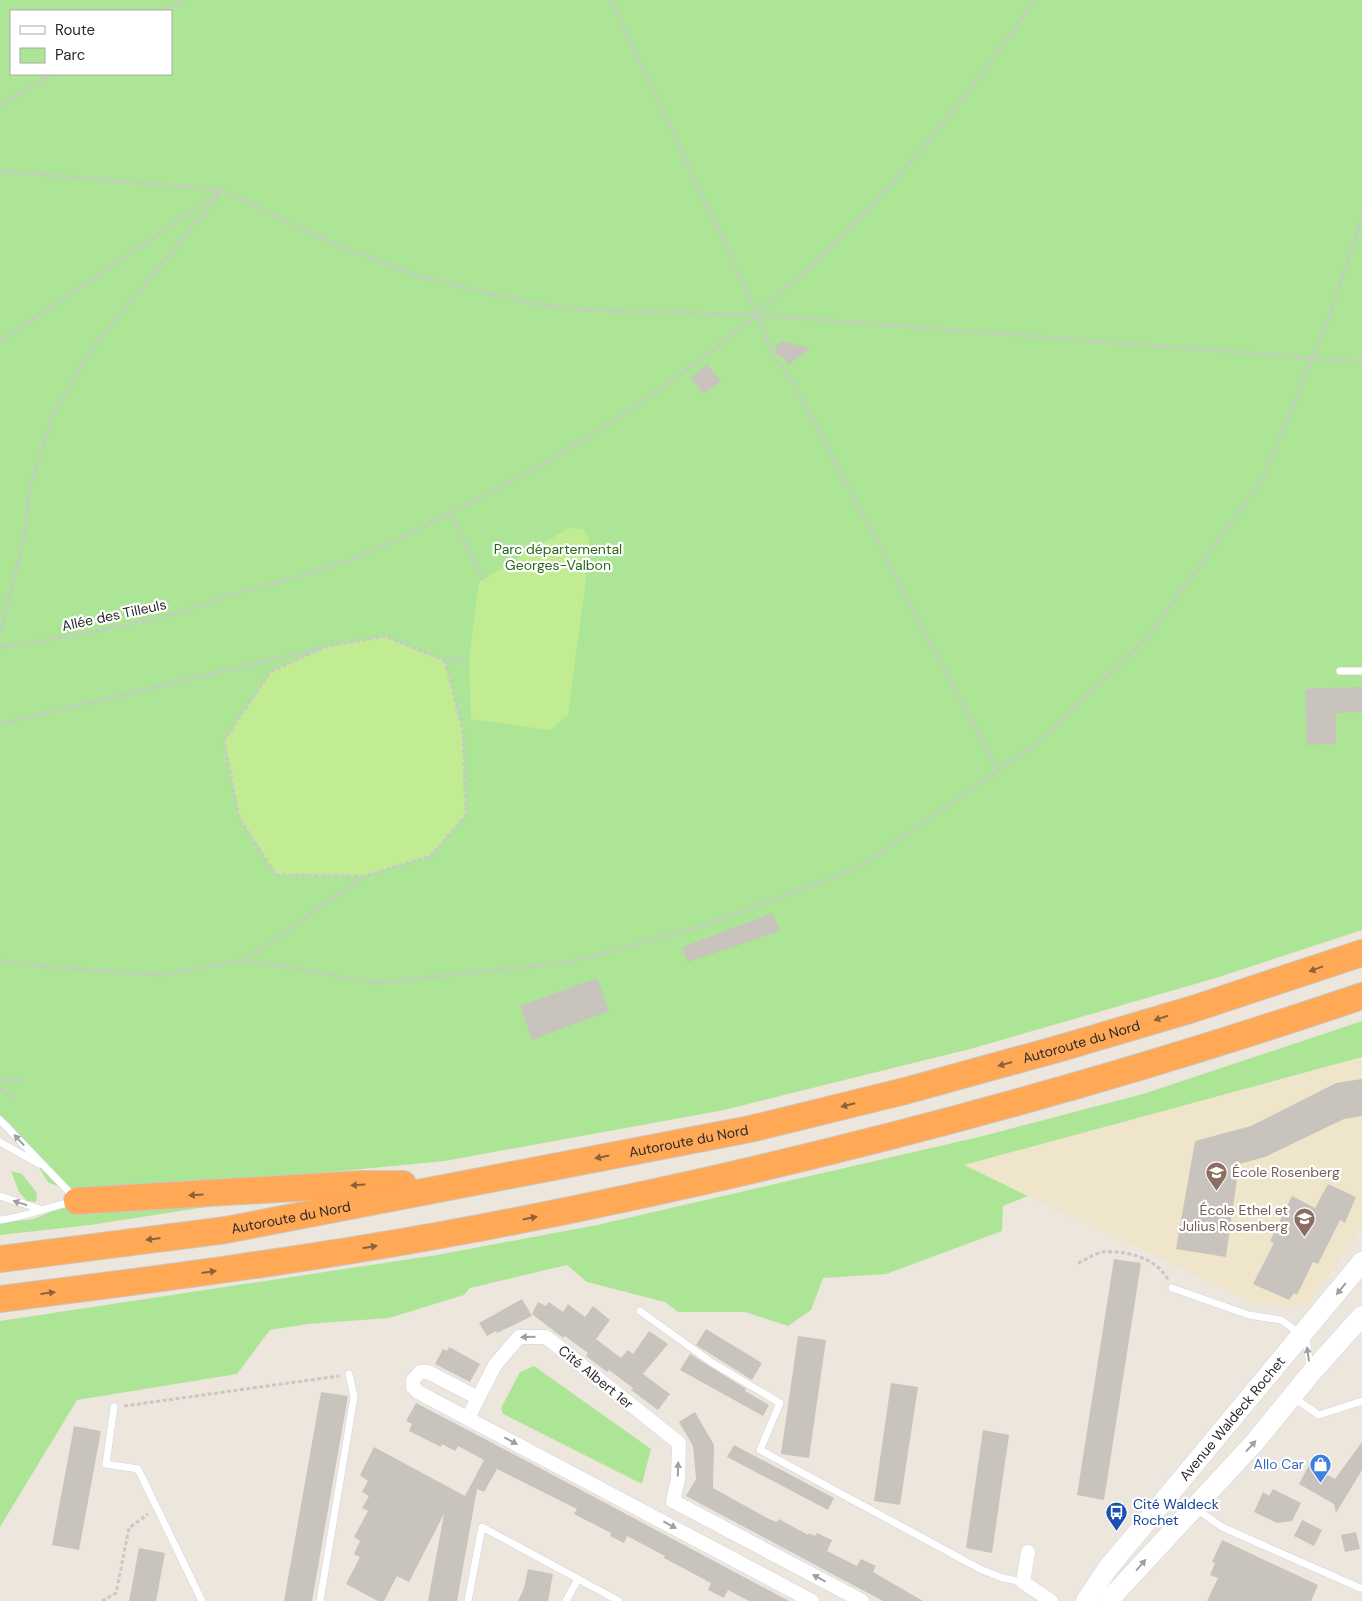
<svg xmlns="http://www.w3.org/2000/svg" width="1362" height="1601" font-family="'DM Sans',sans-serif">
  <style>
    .education { fill: #efe5cb }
    .green { fill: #ade597; fill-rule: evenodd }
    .pitch { fill: #c1ec92 }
    .building { fill: #c8c3bc }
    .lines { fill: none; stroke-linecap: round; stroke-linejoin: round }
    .service-casing { stroke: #d1d4e4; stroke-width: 8 }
    .minor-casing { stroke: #d1d4e4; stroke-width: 15 }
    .secondary-casing { stroke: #d1d4e4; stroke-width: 21 }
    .motorway-casing { stroke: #c8c8c8; stroke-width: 28 }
    .path { stroke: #c8c8c8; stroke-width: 3; stroke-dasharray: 4 2.5; stroke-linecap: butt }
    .service { stroke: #fff; stroke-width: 7 }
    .minor { stroke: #fff; stroke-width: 14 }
    .secondary { stroke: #fff; stroke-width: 20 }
    .motorway { stroke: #ffa855; stroke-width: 26 }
    .oneway { fill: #8a633d }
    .oneway2 { fill: #9f9f9f }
    .labels { text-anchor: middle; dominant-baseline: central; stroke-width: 4.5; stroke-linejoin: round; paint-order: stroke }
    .park-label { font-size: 14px; fill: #256a18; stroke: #fff }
    .street-label { font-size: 14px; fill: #2a2a2a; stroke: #fff }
    .education-label { font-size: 14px; fill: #785e54; stroke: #fff; text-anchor: start }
    .shop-label { font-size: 14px; fill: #366cbe; stroke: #fff; text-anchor: end }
    .transit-label { font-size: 14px; fill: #164399; stroke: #fff; text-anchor: start }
  </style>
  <rect width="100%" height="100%" fill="#ede6dc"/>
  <path class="education" d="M 1362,1057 L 1362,1226 L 1308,1306 L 1257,1304 L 963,1165 Z"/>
  <path class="green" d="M 0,0 L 1362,0 L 1362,930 L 1216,978 L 970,1049 L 724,1110 L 445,1161 L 249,1180 L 66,1190 L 48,1182 L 17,1132 L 8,1122 L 0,1117 ZM 11,11 L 171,11 L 171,74 L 11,74 Z
    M 1362,1021 L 1362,1057 L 964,1165 L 1028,1196 L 1003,1206 L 1002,1231 L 886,1274 L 823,1278 L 811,1310 L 788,1326 L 745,1312 L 678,1312 L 665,1302 L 587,1282 L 567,1265 L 470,1288 L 464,1295 L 389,1318 L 308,1324 L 270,1330 L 237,1374 L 77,1400 L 0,1527 L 0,1321 L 437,1255 L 597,1225 L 983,1136 L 1143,1094 Z
    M 11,1171 L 22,1174 L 37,1193 L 36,1202 L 27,1201 L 19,1192 Z
    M 219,1205 L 90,1225 L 0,1235 L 0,1223 L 34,1219 L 60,1208 Z
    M 534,1366 L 651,1449 L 642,1484 L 503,1414 L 501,1408 L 520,1372 Z"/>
  <path class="pitch" d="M 569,528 L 583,529 L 588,536 L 590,548 L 568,715 L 550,730 L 471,719 L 469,658 L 479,582 Z
    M 385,636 L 445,661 L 463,730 L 466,815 L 431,856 L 364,876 L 276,875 L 239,818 L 224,740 L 270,672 L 328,646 Z"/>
  <path class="building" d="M 781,341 L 810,348 L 789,365 L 783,358 L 777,355 L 775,347 Z
    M 707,364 L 721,381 L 704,394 L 691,378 Z
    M 1362,687 L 1362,712 L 1336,713 L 1336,744 L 1307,745 L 1305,689 Z
    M 773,913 L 780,931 L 688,962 L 682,947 Z
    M 597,978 L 609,1011 L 532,1040 L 520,1006 Z
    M 1362,1079 L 1362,1116 L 1344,1119 L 1265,1157 L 1239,1164 L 1226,1257 L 1176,1249 L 1195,1141 L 1251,1126 L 1336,1083 Z
    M 1328,1184 L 1356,1197 L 1345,1223 L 1340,1220 L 1318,1264 L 1313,1262 L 1297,1295 L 1294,1293 L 1289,1300 L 1253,1284 L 1274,1243 L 1270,1241 L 1292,1196 L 1315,1208 Z
    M 1114,1259 L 1141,1263 L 1104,1500 L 1077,1495 Z
    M 522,1299 L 532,1316 L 497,1333 L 496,1331 L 487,1336 L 479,1323 Z
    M 538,1302 L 546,1306 L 549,1302 L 563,1312 L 568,1304 L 585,1317 L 593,1306 L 610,1320 L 596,1339 L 621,1358 L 628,1350 L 633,1354 L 649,1331 L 668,1344 L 643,1374 L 670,1394 L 658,1410 L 631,1390 L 633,1388 L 609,1370 L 607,1372 L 586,1356 L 588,1353 L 565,1336 L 563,1338 L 532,1314 Z
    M 706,1329 L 762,1363 L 752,1380 L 696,1345 Z
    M 798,1336 L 826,1340 L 809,1458 L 781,1454 Z
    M 449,1347 L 480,1364 L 470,1382 L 435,1364 L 443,1349 L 447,1351 Z
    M 690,1354 L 746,1389 L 745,1391 L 769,1405 L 763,1416 L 680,1370 Z
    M 891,1383 L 918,1387 L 900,1505 L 874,1501 Z
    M 321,1392 L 348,1396 L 312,1601 L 284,1601 Z
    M 416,1403 L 538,1467 L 789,1601 L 749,1601 L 728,1590 L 724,1598 L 708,1590 L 711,1583 L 664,1558 L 665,1556 L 627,1536 L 624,1543 L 610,1536 L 611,1533 L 574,1514 L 577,1509 L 497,1469 L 484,1492 L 477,1489 L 457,1601 L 428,1601 L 444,1514 L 409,1582 L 397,1576 L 384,1601 L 378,1601 L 346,1584 L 360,1557 L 354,1554 L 360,1541 L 354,1537 L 368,1511 L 362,1508 L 369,1496 L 362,1492 L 368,1481 L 360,1475 L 374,1447 L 465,1496 L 484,1460 L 458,1446 L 455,1451 L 442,1444 L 441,1447 L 409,1431 L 412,1424 L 406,1421 Z
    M 695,1412 L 714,1445 L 713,1488 L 769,1519 L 777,1522 L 779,1519 L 808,1535 L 809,1533 L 815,1536 L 817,1533 L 832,1540 L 827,1551 L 857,1566 L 861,1559 L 876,1566 L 873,1572 L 923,1601 L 883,1601 L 686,1496 L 696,1479 L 693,1446 L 679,1422 Z
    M 74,1426 L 101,1431 L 79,1550 L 52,1545 Z
    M 983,1430 L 1009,1435 L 992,1553 L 966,1548 Z
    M 1362,1442 L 1362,1470 L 1336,1513 L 1334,1504 L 1299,1484 L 1309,1465 L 1335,1479 Z
    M 734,1445 L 834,1498 L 828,1510 L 727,1457 Z
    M 1273,1489 L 1301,1503 L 1292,1521 L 1277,1523 L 1254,1512 L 1263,1492 L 1269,1496 Z
    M 1302,1520 L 1322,1530 L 1314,1546 L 1294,1536 Z
    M 1356,1532 L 1360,1549 L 1345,1552 L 1341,1535 Z
    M 1222,1540 L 1318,1585 L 1311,1601 L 1207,1601 L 1218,1578 L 1210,1575 L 1215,1563 L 1212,1562 Z
    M 139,1548 L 165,1553 L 156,1601 L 129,1601 Z
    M 528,1569 L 553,1574 L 548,1601 L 518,1601 L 524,1588 Z"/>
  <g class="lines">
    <defs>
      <path id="service" d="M 1340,671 L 1362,671
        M 0,1120 L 74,1197
        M 0,1142 L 39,1164
        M 0,1196 L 40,1209
        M 0,1220 C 24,1217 48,1207 72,1202
        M 1172,1288 L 1249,1315 L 1281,1320 L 1303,1336 L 1307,1344 L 1310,1368
        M 640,1311 L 711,1362 L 780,1403 L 760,1450 L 982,1570 L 1003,1578 L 1023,1582
        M 1294,1398 L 1319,1415 L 1362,1401
        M 114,1407 L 106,1464 L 138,1469 L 202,1601
        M 1195,1508 L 1222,1527 L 1360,1588
        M 320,1601 L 354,1397 L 349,1374
        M 468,1601 L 482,1527 L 619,1601
        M 566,1601 L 578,1579"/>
      <path id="minor" d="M 478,1398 L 428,1372 L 420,1372 L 413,1380 L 413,1387 L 418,1392 L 812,1601
        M 468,1418 L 495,1365 L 519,1337 L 546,1337 L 679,1443 L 678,1479 L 673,1501 L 862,1601
        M 1028,1552 L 1023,1582 L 1051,1601"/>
      <g id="secondary">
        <path id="s1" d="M 1086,1601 L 1108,1568 L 1362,1262"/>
        <path d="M 1108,1601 L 1255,1442 L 1311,1373 L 1362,1316"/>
      </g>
      <g id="motorway">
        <path d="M 77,1201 L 362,1184 L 403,1184"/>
        <path id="s2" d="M 0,1259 L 226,1230 L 750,1129 L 905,1091 L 1061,1048 L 1193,1009 L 1362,953"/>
        <path d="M 0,1299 C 160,1279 321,1258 479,1228 C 778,1171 1073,1094 1362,996"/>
      </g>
    </defs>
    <use href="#service" class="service-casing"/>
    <use href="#minor" class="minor-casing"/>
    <use href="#secondary" class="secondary-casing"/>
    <use href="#motorway" class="motorway-casing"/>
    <path class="path" d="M 611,0 L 758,315 L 774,357 L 795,386 L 998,771
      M 164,11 L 184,0
      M 0,105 L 54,74
      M 0,171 L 223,190 L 327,241 L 415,275 L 529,303 L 585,310 L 758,315 L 1362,362
      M 0,341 L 219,193
      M 451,513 L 483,579
      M 0,632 L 25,537 L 29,490 L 52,417 L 93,347 L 223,190
      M 0,647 C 59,639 116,628 174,614 C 194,609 214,600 234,594 C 278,582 324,570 367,553 C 396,542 424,526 452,512 C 695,394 884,224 1034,0
      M 0,724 L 320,648
      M 364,876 L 276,875 L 239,818 L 224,740 L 270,672 L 328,646 L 385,636 L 445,661
      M 0,960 L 35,966 L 161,975 L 245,960 L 377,983 L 571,962 L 703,926 L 856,869 L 1034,746 L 1148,637 L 1263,479 L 1328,320 L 1362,218
      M 245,960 L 364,876 L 431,856 L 466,815 L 463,730 L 445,661 L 469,658
      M 0,1080 L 24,1079
      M 0,1089 L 14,1097
      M 1078,1263 C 1086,1260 1095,1253 1103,1252 C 1126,1250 1157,1258 1168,1280
      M 124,1406 L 339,1376
      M 102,1601 L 116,1593 L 129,1528 L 148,1514"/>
    <use href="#service" class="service"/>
    <use href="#minor" class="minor"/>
    <use href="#secondary" class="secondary"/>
    <use href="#motorway" class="motorway"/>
  </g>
  <defs><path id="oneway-solid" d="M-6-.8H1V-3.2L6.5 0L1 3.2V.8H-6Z" transform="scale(1.25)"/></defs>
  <g class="oneway">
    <use href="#oneway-solid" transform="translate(1316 969) rotate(160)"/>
    <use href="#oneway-solid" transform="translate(1161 1018) rotate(163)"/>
    <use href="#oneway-solid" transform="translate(1005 1064) rotate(164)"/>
    <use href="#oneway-solid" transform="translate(848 1105) rotate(166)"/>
    <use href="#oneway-solid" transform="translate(602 1157) rotate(169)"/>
    <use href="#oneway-solid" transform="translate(358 1185) rotate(177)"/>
    <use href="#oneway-solid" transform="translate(196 1195) rotate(176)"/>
    <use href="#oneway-solid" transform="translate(530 1218) rotate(-11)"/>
    <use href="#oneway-solid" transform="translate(153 1239) rotate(173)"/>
    <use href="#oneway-solid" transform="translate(370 1247) rotate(-10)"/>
    <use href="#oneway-solid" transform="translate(209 1272) rotate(-8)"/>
    <use href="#oneway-solid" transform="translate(48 1293) rotate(-7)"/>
  </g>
  <g class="oneway2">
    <use href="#oneway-solid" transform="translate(19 1140) rotate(-133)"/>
    <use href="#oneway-solid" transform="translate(20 1203) rotate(-163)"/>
    <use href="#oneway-solid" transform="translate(1341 1289) rotate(129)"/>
    <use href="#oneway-solid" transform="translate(528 1337) rotate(178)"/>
    <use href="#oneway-solid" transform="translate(1308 1354) rotate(-98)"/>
    <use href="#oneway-solid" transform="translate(511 1441) rotate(28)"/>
    <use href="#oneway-solid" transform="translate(1251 1446) rotate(-48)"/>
    <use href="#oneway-solid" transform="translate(678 1469) rotate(-88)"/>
    <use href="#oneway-solid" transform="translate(670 1525) rotate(28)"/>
    <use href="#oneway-solid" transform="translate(1141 1565) rotate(-49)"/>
    <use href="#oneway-solid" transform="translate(819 1578) rotate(-152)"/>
  </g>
  <defs>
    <symbol id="school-pin" viewBox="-11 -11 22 30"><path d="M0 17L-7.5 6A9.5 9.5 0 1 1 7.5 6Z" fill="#8d6e63" stroke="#fff"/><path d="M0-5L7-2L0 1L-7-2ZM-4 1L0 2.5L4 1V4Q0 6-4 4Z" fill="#fff"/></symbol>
    <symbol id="shop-pin" viewBox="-11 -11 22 30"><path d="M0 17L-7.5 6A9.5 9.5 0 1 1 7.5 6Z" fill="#3f7fe0" stroke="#fff"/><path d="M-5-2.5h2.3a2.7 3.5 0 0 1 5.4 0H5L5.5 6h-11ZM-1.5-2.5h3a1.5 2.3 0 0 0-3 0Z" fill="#fff"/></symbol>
    <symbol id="bus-pin" viewBox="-11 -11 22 30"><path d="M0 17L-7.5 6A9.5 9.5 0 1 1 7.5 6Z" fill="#1a4fb4" stroke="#fff"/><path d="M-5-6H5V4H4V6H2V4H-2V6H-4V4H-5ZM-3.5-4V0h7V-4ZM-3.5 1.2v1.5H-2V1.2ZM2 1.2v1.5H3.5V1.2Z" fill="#fff"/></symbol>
  </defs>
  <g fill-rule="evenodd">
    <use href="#school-pin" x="1204" y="1160" width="25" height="34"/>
    <use href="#school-pin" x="1292" y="1206" width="25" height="34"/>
    <use href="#shop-pin" x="1308" y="1452" width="25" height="34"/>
    <use href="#bus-pin" x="1104" y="1500" width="25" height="34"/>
  </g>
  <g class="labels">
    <g class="park-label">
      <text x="558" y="549">Parc départemental<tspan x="558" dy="16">Georges-Valbon</tspan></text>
    </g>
    <g class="street-label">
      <text transform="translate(114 615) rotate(-12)">Allée des Tilleuls</text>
      <text stroke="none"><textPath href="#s2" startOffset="1104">Autoroute du Nord</textPath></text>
      <text stroke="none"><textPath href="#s2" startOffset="699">Autoroute du Nord</textPath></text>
      <text stroke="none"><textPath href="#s2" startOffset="294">Autoroute du Nord</textPath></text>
      <text transform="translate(596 1377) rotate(39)">Cité Albert 1er</text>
      <text stroke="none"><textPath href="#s1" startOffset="234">Avenue Waldeck Rochet</textPath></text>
    </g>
    <g class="education-label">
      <text x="1232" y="1172">École Rosenberg</text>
      <text x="1288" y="1210" text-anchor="end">École Ethel et<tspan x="1288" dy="16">Julius Rosenberg</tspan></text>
    </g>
    <g class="shop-label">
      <text x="1304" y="1464">Allo Car</text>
    </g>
    <g class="transit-label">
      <text x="1133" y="1504">Cité Waldeck<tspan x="1133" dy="16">Rochet</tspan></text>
    </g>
  </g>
  <rect x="10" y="10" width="162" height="65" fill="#ffffff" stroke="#aaaaaa"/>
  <rect x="20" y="26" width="25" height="8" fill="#ffffff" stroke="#aaaaaa"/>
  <text x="55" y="35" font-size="15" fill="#2a2a2a">Route</text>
  <rect x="20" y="48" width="25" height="15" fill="#ade597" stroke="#aaaaaa"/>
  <text x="55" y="60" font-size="15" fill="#2a2a2a">Parc</text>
</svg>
